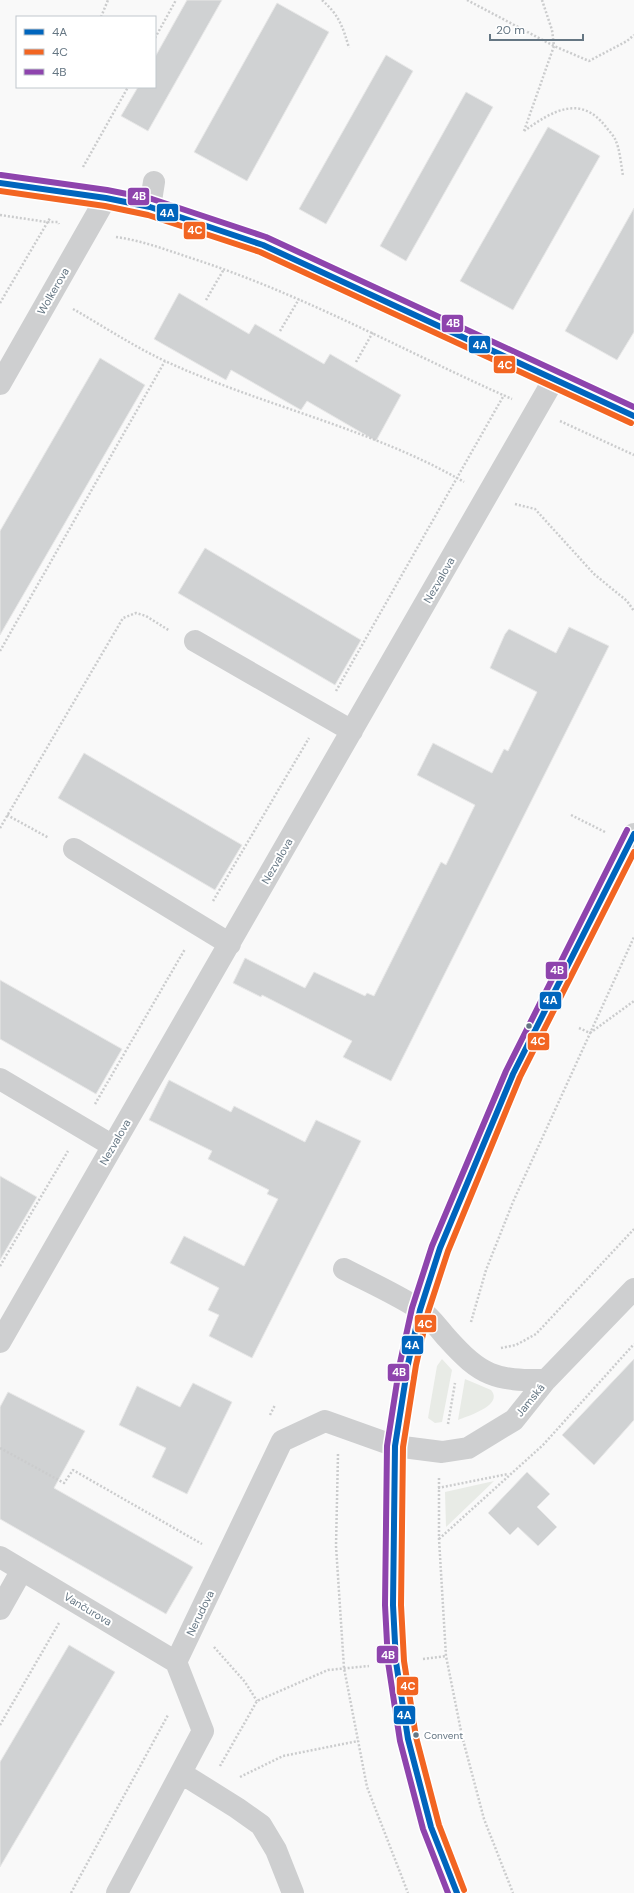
<svg xmlns="http://www.w3.org/2000/svg" width="634" height="1893" font-family="'DM Sans',sans-serif">
  <style>
    .green { fill: #e8ebe6 }
    .building { fill: #d0d2d3; stroke: #e8e8e8 }
    .lines { fill: none; stroke-linecap: round; stroke-linejoin: round }
    .path { stroke: #cbcccd; stroke-width: 2.5; stroke-dasharray: 2 2; stroke-linecap: butt }
    .minor { stroke: #cecfd0; stroke-width: 22 }
    .bus-1-casing { stroke: #fff; stroke-width: 9 }
    .bus-2-casing { stroke: #fff; stroke-width: 9 }
    .bus-3-casing { stroke: #fff; stroke-width: 9 }
    .bus-1 { stroke: #0065bd; stroke-width: 6 }
    .bus-2 { stroke: #f26522; stroke-width: 6 }
    .bus-3 { stroke: #8e44ad; stroke-width: 6 }
    .bus-dot { fill: #657683; stroke: #fff; stroke-width: 1.5 }
    .labels { text-anchor: middle; dominant-baseline: central; stroke-width: 4; stroke-linejoin: round; paint-order: stroke }
    .bus-label { font-size: 10px; fill: #657683; stroke: #fff; text-anchor: start }
    .street-label { font-size: 11px; fill: #657683; stroke: #fff }
    .line-badge { stroke: #fff; stroke-width: 1.5 }
    .badge-label { font-size: 11px; text-anchor: middle; font-weight: bold; fill: #fff }
  </style>
  <rect width="100%" height="100%" fill="#f9f9f9"/>
  <path class="green" d="M 442,1359 L 452,1370 L 442,1422 L 435,1423 L 428,1418 L 437,1366 Z
    M 465,1379 L 491,1390 C 504,1405 468,1416 458,1420 Z
    M 494,1481 L 446,1527 L 445,1492 Z"/>
  <path class="building" d="M 187,0 L 222,0 L 148,131 L 121,116 L 138,87 L 155,87 L 155,57 Z
    M 277,3 L 329,32 L 247,181 L 194,152 Z
    M 386,55 L 413,71 L 326,224 L 299,209 Z
    M 466,92 L 493,107 L 406,261 L 380,246 Z
    M 548,127 L 600,156 L 513,310 L 460,281 Z
    M 634,208 L 634,332 L 617,360 L 565,331 Z
    M 179,293 L 249,334 L 255,324 L 324,364 L 330,354 L 401,395 L 376,441 L 307,401 L 301,410 L 231,370 L 226,380 L 154,339 Z
    M 100,358 L 145,385 L 0,635 L 0,531 Z
    M 205,548 L 361,640 L 335,685 L 178,593 Z
    M 569,627 L 609,646 L 391,1081 L 343,1057 L 352,1041 L 262,995 L 261,997 L 233,983 L 245,958 L 305,988 L 314,972 L 365,996 L 367,993 L 374,996 L 441,862 L 446,865 L 475,805 L 417,775 L 433,743 L 492,773 L 504,749 L 508,751 L 537,692 L 490,668 L 505,634 L 509,629 L 556,653 Z
    M 84,753 L 242,845 L 215,890 L 58,798 Z
    M 0,980 L 122,1049 L 96,1094 L 0,1039 Z
    M 169,1080 L 231,1112 L 234,1106 L 305,1142 L 316,1120 L 361,1141 L 252,1358 L 209,1336 L 219,1315 L 208,1310 L 219,1288 L 170,1263 L 184,1236 L 244,1266 L 278,1199 L 267,1194 L 269,1190 L 208,1159 L 212,1151 L 149,1120 Z
    M 0,1176 L 37,1197 L 0,1260 Z
    M 634,1359 L 634,1420 L 594,1465 L 562,1435 Z
    M 193,1383 L 232,1402 L 187,1494 L 152,1477 L 166,1448 L 119,1425 L 137,1386 L 180,1407 Z
    M 8,1392 L 85,1431 L 54,1488 L 193,1567 L 166,1614 L 0,1519 L 0,1407 Z
    M 527,1472 L 550,1494 L 537,1507 L 557,1527 L 538,1546 L 518,1527 L 510,1535 L 488,1513 Z
    M 69,1645 L 115,1672 L 0,1867 L 0,1762 Z"/>
  <g class="lines">
    <path class="path" d="M 322,0 C 339,15 343,27 349,48
      M 467,0 L 554,46 L 589,61 L 627,41 L 634,35
      M 101,17 L 108,0
      M 155,38 L 176,0
      M 524,131 C 551,112 580,93 606,127 C 609,131 613,135 615,139 C 620,149 621,165 623,176
      M 524,131 L 554,46 L 552,30 L 542,0
      M 83,167 L 128,87
      M 0,215 L 47,222 L 58,222 L 59,224
      M 116,237 C 145,241 172,252 200,261 C 308,297 408,353 512,399
      M 206,300 L 224,269
      M 0,303 L 50,218
      M 73,309 C 103,326 133,346 165,361 C 262,406 371,428 464,482
      M 280,331 L 299,299
      M 356,362 L 373,332
      M 560,421 L 634,455
      M 515,504 L 535,509 L 594,574 L 627,601 L 634,611
      M 0,651 L 165,361
      M 336,691 L 504,395
      M 7,815 L 49,838
      M 571,815 L 605,832
      M 0,828 L 123,618 L 136,613 L 146,616 L 170,631
      M 213,901 L 309,738
      M 579,1028 L 590,1033
      M 590,1033 L 634,1001
      M 95,1104 L 185,949
      M 0,1266 L 68,1151
      M 471,1322 L 486,1270 L 513,1202 L 634,937
      M 501,1348 L 516,1345 L 536,1334 L 634,1229
      M 270,1415 L 275,1405
      M 448,1424 L 455,1383
      M 0,1448 L 64,1483 L 73,1470 L 202,1544
      M 338,1454 L 336,1546 L 344,1668 L 367,1787 L 408,1893
      M 439,1478 L 439,1539 L 446,1656 L 462,1736 L 484,1819 L 513,1893
      M 438,1488 L 508,1474
      M 439,1539 L 543,1445 L 634,1344
      M 214,1647 L 245,1682 L 257,1701
      M 423,1659 L 446,1656
      M 0,1725 L 59,1623
      M 220,1766 L 257,1701 L 328,1670 L 369,1666
      M 240,1777 L 283,1756 L 358,1741
      M 71,1893 L 168,1715"/>
    <path class="minor" d="M 0,183 L 106,198 L 150,207 L 263,245 L 634,416
      M 150,207 L 154,182
      M 0,384 L 106,198
      M 195,641 L 352,731
      M 74,849 L 230,944
      M 0,1079 L 113,1146
      M 344,1269 C 369,1282 396,1294 419,1309 C 430,1316 439,1329 447,1338 C 481,1376 495,1381 546,1380
      M 0,1342 L 554,379
      M 0,1557 L 176,1662
      M 0,1609 L 22,1570
      M 181,1773 L 237,1808 L 261,1825 L 276,1850 L 293,1893
      M 117,1893 L 203,1731 L 176,1662 L 282,1441 L 325,1421 L 395,1446 L 442,1452 L 468,1448 L 514,1420 L 546,1380 L 634,1289
      M 457,1893 L 431,1827 L 408,1739 L 396,1662 L 393,1605 L 395,1446 L 408,1364 L 420,1310 L 440,1248 L 513,1074 L 634,834"/>
    <defs>
      <path id="bus-1" d="M 0,183 L 106,198 L 150,207 L 263,245 L 634,416
        M 457,1893 L 431,1827 L 408,1739 L 396,1662 L 393,1605 L 395,1446 L 408,1364 L 420,1310 L 440,1248 L 513,1074 L 634,834"/>
      <path id="bus-2" d="M 0,191 L 105,206 L 148,215 L 260,252 L 631,423
        M 464,1890 L 439,1825 L 416,1737 L 404,1661 L 401,1605 L 403,1447 L 416,1365 L 428,1312 L 448,1251 L 520,1077 L 634,852"/>
      <path id="bus-3" d="M 1,175 L 107,190 L 152,199 L 266,237 L 634,407
        M 448,1893 L 423,1829 L 400,1741 L 388,1662 L 385,1605 L 387,1446 L 400,1363 L 412,1308 L 432,1246 L 506,1071 L 627,830"/>
    </defs>
    <use href="#bus-1" class="bus-1-casing"/>
    <use href="#bus-2" class="bus-2-casing"/>
    <use href="#bus-3" class="bus-3-casing"/>
    <use href="#bus-1" class="bus-1"/>
    <use href="#bus-2" class="bus-2"/>
    <use href="#bus-3" class="bus-3"/>
  </g>
  <g class="bus-dot">
    <circle cx="529" cy="1026" r="3.5"/>
    <circle cx="416" cy="1735" r="3.5"/>
  </g>
  <g class="labels">
    <g class="bus-label">
      <text x="424" y="1735">Convent</text>
    </g>
    <g class="street-label">
      <text transform="translate(53 291) rotate(-60)">Wolkerova</text>
      <text transform="translate(439 580) rotate(-60)">Nezvalova</text>
      <text transform="translate(277 861) rotate(-60)">Nezvalova</text>
      <text transform="translate(115 1142) rotate(-60)">Nezvalova</text>
      <text transform="translate(530 1400) rotate(-51)">Jamská</text>
      <text transform="translate(88 1609) rotate(31)">Vančurova</text>
      <text transform="translate(200 1613) rotate(-64)">Nerudova</text>
    </g>
  </g>
  <g class="line-badge">
    <rect x="127" y="187" width="23" height="19" rx="4" fill="#8e44ad"/>
    <rect x="156" y="203" width="23" height="19" rx="4" fill="#0065bd"/>
    <rect x="183" y="221" width="23" height="19" rx="4" fill="#f26522"/>
    <rect x="441" y="314" width="23" height="19" rx="4" fill="#8e44ad"/>
    <rect x="468" y="335" width="23" height="19" rx="4" fill="#0065bd"/>
    <rect x="493" y="355" width="23" height="19" rx="4" fill="#f26522"/>
    <rect x="545" y="961" width="23" height="19" rx="4" fill="#8e44ad"/>
    <rect x="539" y="991" width="23" height="19" rx="4" fill="#0065bd"/>
    <rect x="527" y="1032" width="23" height="19" rx="4" fill="#f26522"/>
    <rect x="414" y="1314" width="23" height="19" rx="4" fill="#f26522"/>
    <rect x="401" y="1335" width="23" height="20" rx="4" fill="#0065bd"/>
    <rect x="387" y="1363" width="23" height="19" rx="4" fill="#8e44ad"/>
    <rect x="376" y="1645" width="23" height="19" rx="4" fill="#8e44ad"/>
    <rect x="396" y="1676" width="23" height="20" rx="4" fill="#f26522"/>
    <rect x="393" y="1705" width="23" height="20" rx="4" fill="#0065bd"/>
  </g>
  <g class="badge-label">
    <text x="139" y="200">4B</text>
    <text x="167" y="217">4A</text>
    <text x="195" y="234">4C</text>
    <text x="453" y="327">4B</text>
    <text x="480" y="349">4A</text>
    <text x="505" y="369">4C</text>
    <text x="557" y="974">4B</text>
    <text x="550" y="1004">4A</text>
    <text x="538" y="1045">4C</text>
    <text x="425" y="1328">4C</text>
    <text x="412" y="1349">4A</text>
    <text x="399" y="1376">4B</text>
    <text x="388" y="1659">4B</text>
    <text x="408" y="1690">4C</text>
    <text x="404" y="1719">4A</text>
  </g>
  <rect x="16" y="16" width="140" height="72" fill="#ffffff" stroke="#c1c8cd"/>
  <rect x="24" y="29" width="20" height="6" fill="#0065bd" stroke="#c1c8cd"/>
  <text x="52" y="36" font-size="12" fill="#657683">4A</text>
  <rect x="24" y="49" width="20" height="6" fill="#f26522" stroke="#c1c8cd"/>
  <text x="52" y="56" font-size="12" fill="#657683">4C</text>
  <rect x="24" y="69" width="20" height="6" fill="#8e44ad" stroke="#c1c8cd"/>
  <text x="52" y="76" font-size="12" fill="#657683">4B</text>
  <path d="M490 34v6h93v-6" fill="none" stroke="#657683" stroke-width="2"/>
  <text x="496" y="34" font-size="12" fill="#657683" stroke="#ffffff" stroke-width="3" paint-order="stroke">20 m</text>
</svg>
